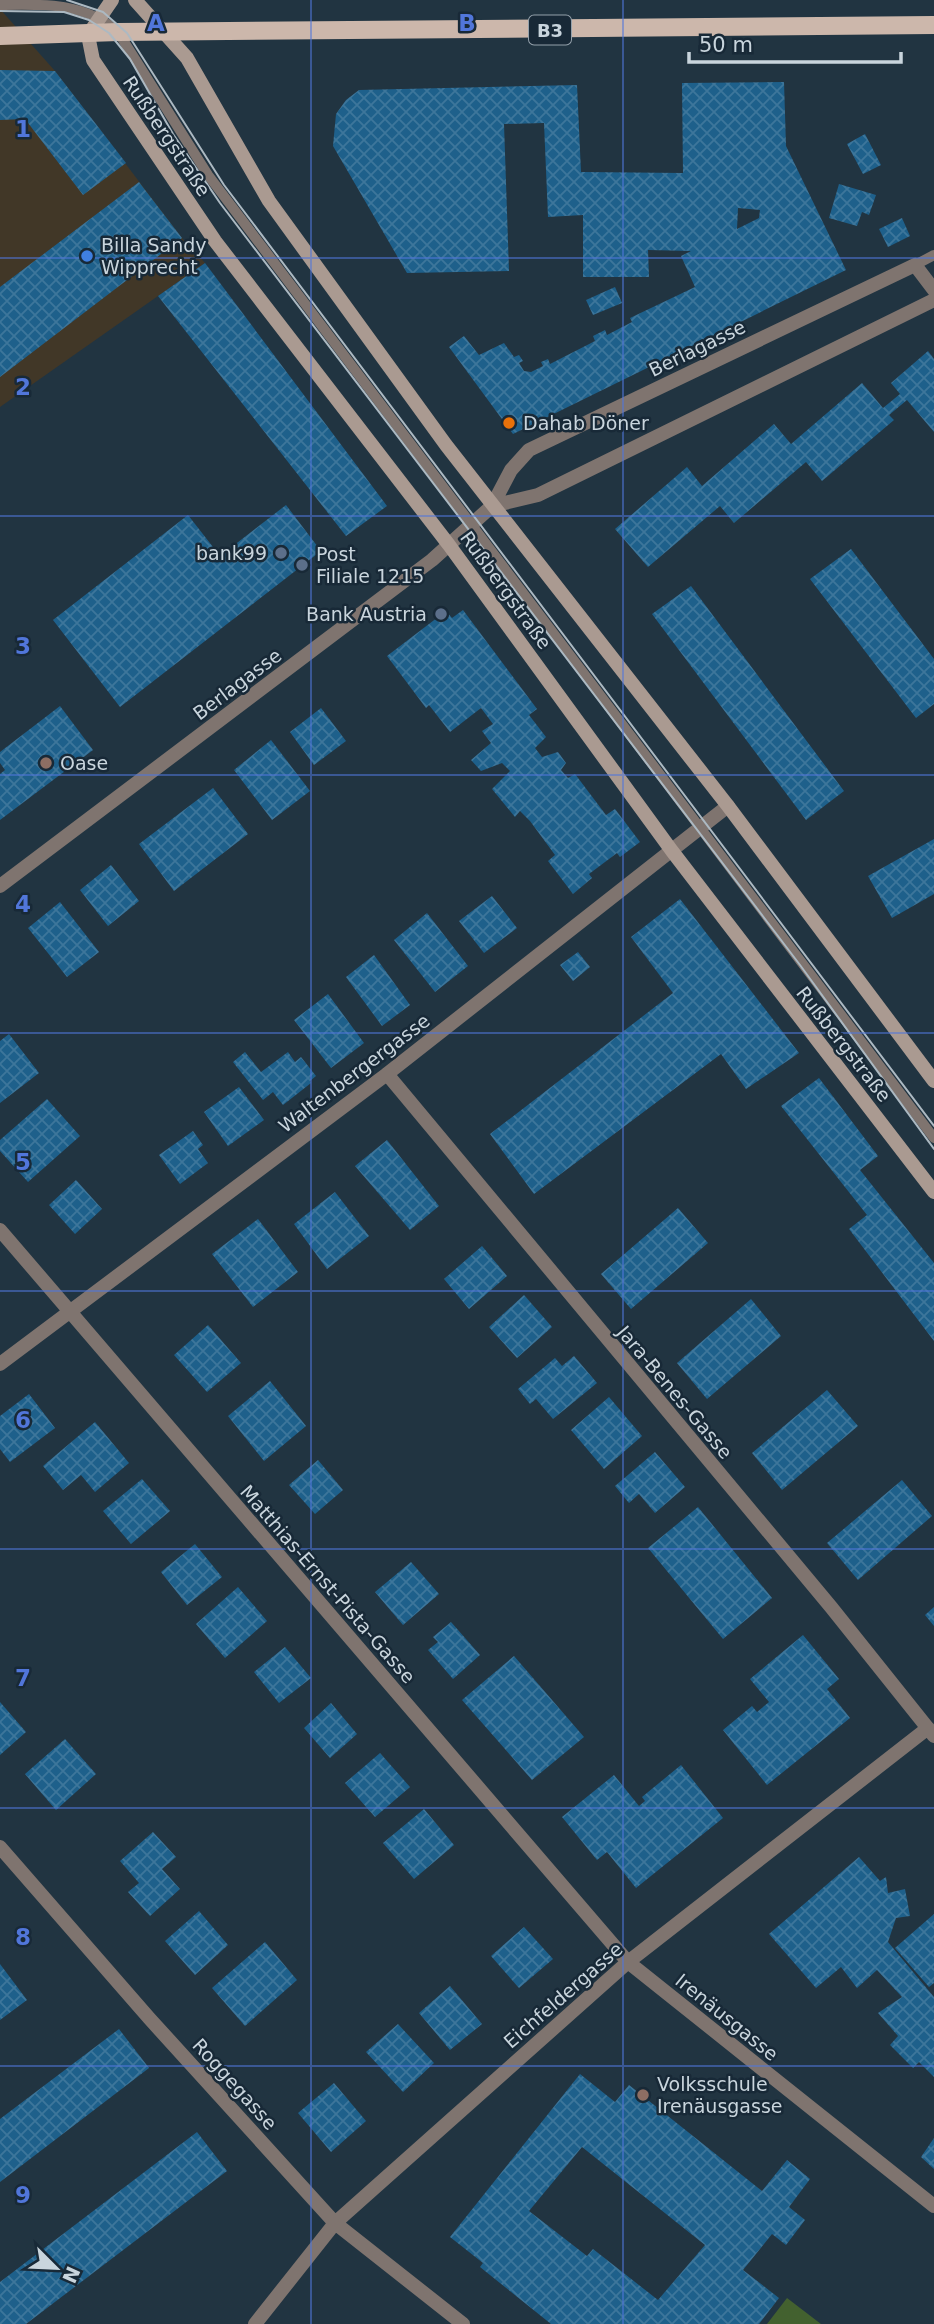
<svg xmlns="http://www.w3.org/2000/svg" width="934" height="2324" font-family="'DejaVu Sans',sans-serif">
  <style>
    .commercial { fill: #413727 }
    .garden { fill: #43612f }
    .building { fill: url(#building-cross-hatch); fill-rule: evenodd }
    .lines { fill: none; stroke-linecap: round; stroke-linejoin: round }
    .lane { stroke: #7f746f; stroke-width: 10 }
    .street { stroke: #7f746f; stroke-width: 14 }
    .secondary { stroke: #aa9a91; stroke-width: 14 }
    .primary { stroke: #ccb7ab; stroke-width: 18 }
    .tram { stroke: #acb9c2; stroke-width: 2 }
    .grid { fill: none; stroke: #5176da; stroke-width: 2; stroke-opacity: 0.55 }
    .shop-dot { fill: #3f7fe0; stroke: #182937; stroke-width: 2.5 }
    .food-dot { fill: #e8710a; stroke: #182937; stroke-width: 2.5 }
    .service-dot { fill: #5c6f8a; stroke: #182937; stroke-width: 2.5 }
    .education-dot { fill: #8d6e63; stroke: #182937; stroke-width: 2.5 }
    .labels { text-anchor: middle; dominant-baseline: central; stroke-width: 5; stroke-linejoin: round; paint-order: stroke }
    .shield { fill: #182937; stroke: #94a1ab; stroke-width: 2 }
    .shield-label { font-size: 18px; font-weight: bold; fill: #c9d5dd }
    .street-label { font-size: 19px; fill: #c9d5dd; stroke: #182937 }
    .poi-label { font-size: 19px; fill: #c9d5dd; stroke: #182937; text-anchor: start }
    .grid-label { font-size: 23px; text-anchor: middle; font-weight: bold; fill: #5176da; stroke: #182937; stroke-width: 5; stroke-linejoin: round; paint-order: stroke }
  </style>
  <defs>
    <pattern id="building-cross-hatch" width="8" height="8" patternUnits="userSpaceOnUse" patternTransform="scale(1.75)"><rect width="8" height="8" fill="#1e608b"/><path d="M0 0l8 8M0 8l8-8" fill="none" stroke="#3d769b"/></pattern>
  </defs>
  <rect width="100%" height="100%" fill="#213441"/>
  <path class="commercial" d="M 0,9 L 55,71 L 182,238 L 205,263 L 0,407 Z"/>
  <path class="garden" d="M 787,2298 L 821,2324 L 767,2324 Z"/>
  <path class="building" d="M 0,70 L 55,71 L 126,163 L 83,195 L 25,119 L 0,120 Z
    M 784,82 L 786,146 L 846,270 L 513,434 L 449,347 L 464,336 L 479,355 L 504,343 L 514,357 L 519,355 L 523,361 L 519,363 L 524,371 L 531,372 L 543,366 L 541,362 L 548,359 L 550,364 L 595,341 L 593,336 L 605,330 L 607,335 L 632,322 L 630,318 L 695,287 L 681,256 L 691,251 L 648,250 L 649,277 L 583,277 L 583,215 L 548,217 L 544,123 L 504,124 L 509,271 L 407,273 L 333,146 L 336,114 L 346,100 L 359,90 L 577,85 L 581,172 L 683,173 L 682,83 ZM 738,208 L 760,210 L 759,218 L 737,229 Z
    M 865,134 L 881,165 L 863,174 L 847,144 Z
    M 139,182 L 182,238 L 0,377 L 0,287 Z
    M 839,184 L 876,195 L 869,215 L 862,212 L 857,226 L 829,218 Z
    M 902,218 L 910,236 L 888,247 L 879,229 Z
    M 205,263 L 387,506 L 346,536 L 158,296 Z
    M 615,287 L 622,303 L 593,315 L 586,300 Z
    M 928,351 L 934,359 L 934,432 L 907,400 L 889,415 L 894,420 L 822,481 L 806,462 L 734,523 L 720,506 L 648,567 L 615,529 L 687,467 L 702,486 L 774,424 L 791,444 L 862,383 L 883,408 L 900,394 L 891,383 Z
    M 286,505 L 321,551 L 120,707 L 53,620 L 188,515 L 220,556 Z
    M 851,549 L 934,659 L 934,704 L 916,718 L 810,579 Z
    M 691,586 L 844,791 L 806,820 L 652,614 Z
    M 463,610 L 537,709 L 529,715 L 546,737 L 535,748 L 542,757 L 558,752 L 566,763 L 561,770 L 568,778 L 575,774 L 606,815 L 615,809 L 640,842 L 620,857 L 617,853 L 589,874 L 592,878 L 573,894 L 548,861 L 555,855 L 530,821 L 520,811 L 515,817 L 492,789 L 510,771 L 502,763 L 481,771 L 471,760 L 491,743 L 482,731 L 493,724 L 481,708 L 450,732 L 429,705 L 426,708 L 387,656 L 446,611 L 452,618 Z
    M 60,706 L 93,750 L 0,820 L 0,774 L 5,770 L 0,763 L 0,752 Z
    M 321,708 L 346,741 L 314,765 L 290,732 Z
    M 271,740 L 310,791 L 272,820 L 234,770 Z
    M 213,788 L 248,834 L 174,891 L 139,844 Z
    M 934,839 L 934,894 L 892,918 L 868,876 Z
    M 111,865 L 139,901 L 108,926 L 80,890 Z
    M 492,896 L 517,928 L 484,953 L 459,921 Z
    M 680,899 L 799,1053 L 746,1089 L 721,1054 L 534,1194 L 490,1134 L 673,993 L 631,937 Z
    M 60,902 L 99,952 L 67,977 L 28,928 Z
    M 427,913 L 468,966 L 435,992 L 394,940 Z
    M 578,952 L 590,967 L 573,981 L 560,965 Z
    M 374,955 L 410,1005 L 382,1026 L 346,977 Z
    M 328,994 L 364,1043 L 331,1068 L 294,1020 Z
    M 9,1034 L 39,1073 L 0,1103 L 0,1041 Z
    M 245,1052 L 261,1072 L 288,1052 L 295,1062 L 301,1057 L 316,1076 L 310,1081 L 311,1083 L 283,1105 L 273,1092 L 263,1100 L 233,1062 Z
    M 819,1078 L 878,1156 L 860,1170 L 934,1263 L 934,1341 L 849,1229 L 867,1215 L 781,1106 Z
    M 239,1087 L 264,1120 L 228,1146 L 204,1112 Z
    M 47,1099 L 80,1136 L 28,1182 L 0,1151 L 0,1140 Z
    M 193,1131 L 203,1145 L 198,1149 L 208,1163 L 180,1184 L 159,1155 Z
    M 387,1140 L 439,1206 L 410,1230 L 355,1166 Z
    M 76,1180 L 102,1209 L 75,1234 L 49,1205 Z
    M 335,1192 L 369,1236 L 327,1269 L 294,1224 Z
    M 678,1208 L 708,1243 L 631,1309 L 601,1274 Z
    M 258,1219 L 298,1272 L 253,1307 L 212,1254 Z
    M 482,1246 L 507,1276 L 469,1309 L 444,1279 Z
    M 524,1295 L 552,1327 L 517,1358 L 489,1327 Z
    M 751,1299 L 781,1336 L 707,1399 L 677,1363 Z
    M 208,1325 L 241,1363 L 207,1392 L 174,1355 Z
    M 574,1356 L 597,1383 L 553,1419 L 536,1399 L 530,1404 L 518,1389 L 555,1358 L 562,1366 Z
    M 270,1381 L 306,1426 L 264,1461 L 228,1416 Z
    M 827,1390 L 858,1426 L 782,1490 L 752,1453 Z
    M 29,1394 L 55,1428 L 10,1462 L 0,1449 L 0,1416 Z
    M 609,1397 L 642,1436 L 604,1469 L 571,1430 Z
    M 95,1422 L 129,1463 L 95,1492 L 81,1475 L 63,1490 L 43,1466 Z
    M 655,1452 L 685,1487 L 655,1513 L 639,1494 L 629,1503 L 615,1486 Z
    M 318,1460 L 343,1490 L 315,1514 L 289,1485 Z
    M 142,1479 L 170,1511 L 131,1544 L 103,1511 Z
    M 902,1480 L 932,1516 L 858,1580 L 827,1543 Z
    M 698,1507 L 772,1598 L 723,1639 L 648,1548 Z
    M 195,1544 L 222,1577 L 187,1605 L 161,1572 Z
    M 411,1562 L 439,1594 L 403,1625 L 375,1592 Z
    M 238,1587 L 267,1621 L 225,1658 L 196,1624 Z
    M 934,1607 L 934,1626 L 925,1615 Z
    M 451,1622 L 480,1655 L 453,1679 L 428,1650 L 438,1642 L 433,1637 Z
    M 803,1635 L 839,1679 L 827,1689 L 850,1718 L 767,1785 L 723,1730 L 752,1706 L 757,1712 L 769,1702 L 750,1679 Z
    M 285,1647 L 311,1678 L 279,1703 L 254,1672 Z
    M 514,1656 L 584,1737 L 532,1780 L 462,1700 Z
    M 0,1702 L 26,1732 L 0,1755 Z
    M 331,1703 L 357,1734 L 330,1758 L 304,1728 Z
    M 65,1739 L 96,1774 L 56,1810 L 25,1774 Z
    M 380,1753 L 410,1787 L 375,1817 L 345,1783 Z
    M 681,1765 L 723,1818 L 636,1888 L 607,1852 L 597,1860 L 562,1817 L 614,1775 L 639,1806 L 645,1801 L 642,1797 Z
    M 424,1809 L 454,1845 L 414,1879 L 383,1843 Z
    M 153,1832 L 176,1857 L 162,1869 L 180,1889 L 150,1916 L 128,1892 L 139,1883 L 120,1861 Z
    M 859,1857 L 880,1881 L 886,1877 L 888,1893 L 905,1889 L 910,1916 L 896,1918 L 888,1942 L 934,1997 L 934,2077 L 919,2062 L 913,2068 L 890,2045 L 898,2036 L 878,2013 L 902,1997 L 877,1970 L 857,1988 L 841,1967 L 816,1988 L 769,1934 Z
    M 199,1911 L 228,1945 L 195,1975 L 165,1941 Z
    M 934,1914 L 934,1983 L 929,1987 L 895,1948 Z
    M 524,1927 L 553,1959 L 519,1988 L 491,1956 Z
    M 265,1942 L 297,1980 L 245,2026 L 212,1988 Z
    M 0,1964 L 27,2000 L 0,2020 Z
    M 450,1986 L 482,2024 L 450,2050 L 419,2013 Z
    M 398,2024 L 434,2063 L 403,2092 L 366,2052 Z
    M 119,2029 L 149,2068 L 0,2182 L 0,2119 Z
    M 580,2074 L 615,2102 L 629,2085 L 762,2191 L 787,2160 L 810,2179 L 789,2207 L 805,2220 L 786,2245 L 772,2234 L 743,2270 L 779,2298 L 759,2324 L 551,2324 L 480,2267 L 483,2263 L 450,2237 ZM 582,2147 L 705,2245 L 658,2300 L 593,2249 L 587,2256 L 529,2211 Z
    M 334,2083 L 366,2121 L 331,2152 L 298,2113 Z
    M 197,2132 L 227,2171 L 26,2324 L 0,2324 L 0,2282 Z
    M 934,2138 L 934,2169 L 921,2157 Z"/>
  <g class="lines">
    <path class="lane" d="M 0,5 C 43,4 84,2 118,32 L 208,175 L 934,1138
      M 915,265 L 934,255"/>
    <path class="street" d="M 492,506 L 538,495 L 934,300
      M 0,886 L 432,560 L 492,506 L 511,470 L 529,450 L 915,265 L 934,290
      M 387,1074 L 831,1607 L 934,1736
      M 0,1230 L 628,1962 L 934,2206
      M 0,1364 L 387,1074 L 728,806
      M 0,1847 L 149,2018 L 335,2223 L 463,2324
      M 255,2324 L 335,2223 L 628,1962 L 928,1728"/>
    <path class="secondary" d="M 112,0 L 88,35 L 93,60 L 215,241 L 449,545 L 672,851 L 934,1192
      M 135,0 L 187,58 L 269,201 L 446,445 L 728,806 L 934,1081"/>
    <path class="primary" d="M 0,36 L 118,32 L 934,25"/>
    <path class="tram" d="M 67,0 L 103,12 L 127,33 L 224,185 L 934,1126
      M 0,11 L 64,12 L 89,20 L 109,33 L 130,59 L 173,134 L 220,203 L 800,965 L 934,1149"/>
  </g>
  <path class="grid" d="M 311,0 L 311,2324M 623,0 L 623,2324M 0,258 L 934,258M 0,516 L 934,516M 0,775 L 934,775M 0,1033 L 934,1033M 0,1291 L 934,1291M 0,1549 L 934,1549M 0,1808 L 934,1808M 0,2066 L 934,2066"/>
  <circle class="shop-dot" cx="87" cy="256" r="7"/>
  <circle class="food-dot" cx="509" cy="423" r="7"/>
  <g class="service-dot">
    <circle cx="281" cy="553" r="7"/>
    <circle cx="302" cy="565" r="7"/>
    <circle cx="441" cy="614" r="7"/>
  </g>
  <g class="education-dot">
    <circle cx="46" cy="763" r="7"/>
    <circle cx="643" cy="2095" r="7"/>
  </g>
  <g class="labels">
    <rect class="shield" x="529" y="15.5" width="42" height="29" rx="5"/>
    <g class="shield-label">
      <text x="550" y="30">B3</text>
    </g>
    <g class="street-label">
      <text transform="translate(167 136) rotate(56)">Rußbergstraße</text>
      <text transform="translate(697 348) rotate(-26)">Berlagasse</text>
      <text transform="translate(506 590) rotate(54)">Rußbergstraße</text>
      <text transform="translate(237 684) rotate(-37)">Berlagasse</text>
      <text transform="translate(844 1044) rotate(52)">Rußbergstraße</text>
      <text transform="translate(354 1073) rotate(-37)">Waltenbergergasse</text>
      <text transform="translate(675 1392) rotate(50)">Jara-Benes-Gasse</text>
      <text transform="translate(328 1584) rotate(49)">Matthias-Ernst-Pista-Gasse</text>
      <text transform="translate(563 1995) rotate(-41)">Eichfeldergasse</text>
      <text transform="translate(727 2017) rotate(39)">Irenäusgasse</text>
      <text transform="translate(235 2084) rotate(48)">Roggegasse</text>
    </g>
    <g class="poi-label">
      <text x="101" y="245">Billa Sandy<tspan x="101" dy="22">Wipprecht</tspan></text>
      <text x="523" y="423">Dahab Döner</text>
      <text x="267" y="553" text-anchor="end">bank99</text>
      <text x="316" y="554">Post<tspan x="316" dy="22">Filiale 1215</tspan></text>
      <text x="427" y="614" text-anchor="end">Bank Austria</text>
      <text x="60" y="763">Oase</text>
      <text x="657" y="2084">Volksschule<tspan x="657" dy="22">Irenäusgasse</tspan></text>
    </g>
  </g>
  <g class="grid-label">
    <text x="156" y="31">A</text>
    <text x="467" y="31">B</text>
    <text x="23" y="137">1</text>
    <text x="23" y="395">2</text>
    <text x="23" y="654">3</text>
    <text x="23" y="912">4</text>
    <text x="23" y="1170">5</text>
    <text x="23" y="1428">6</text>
    <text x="23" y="1686">7</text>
    <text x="23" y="1945">8</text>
    <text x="23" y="2203">9</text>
  </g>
  <g transform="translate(56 2268) rotate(114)" stroke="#182937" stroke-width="5" paint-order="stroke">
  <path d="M0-5L12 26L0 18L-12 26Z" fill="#c9d5dd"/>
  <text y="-10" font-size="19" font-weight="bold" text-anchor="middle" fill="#c9d5dd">N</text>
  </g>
  <path d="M689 52v10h212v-10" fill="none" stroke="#c9d5dd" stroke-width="3.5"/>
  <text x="699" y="52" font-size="21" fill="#c9d5dd" stroke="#182937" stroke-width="5" paint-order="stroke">50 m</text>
</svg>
